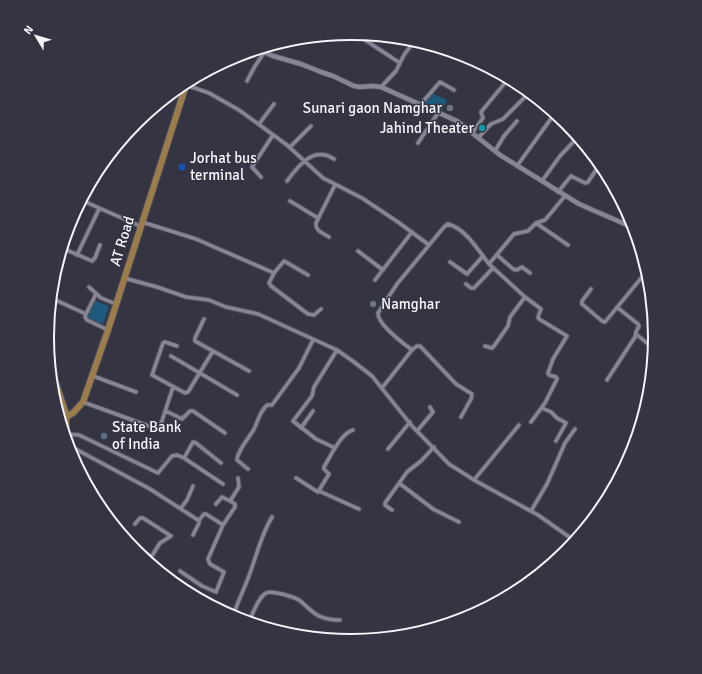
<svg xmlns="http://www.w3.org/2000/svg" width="702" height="674" font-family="Signika,sans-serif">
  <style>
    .water { fill: #1d5a7c }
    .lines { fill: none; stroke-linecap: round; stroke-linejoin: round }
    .minor-casing { stroke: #504f5b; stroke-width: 5.5 }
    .tertiary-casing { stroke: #504f5b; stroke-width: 6 }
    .trunk-casing { stroke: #504f5b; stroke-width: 8 }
    .minor { stroke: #868596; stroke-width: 3.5 }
    .tertiary { stroke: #868596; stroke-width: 4.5 }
    .trunk { stroke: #9d7c4c; stroke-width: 6 }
    .worship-dot { fill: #6b7280; stroke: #343442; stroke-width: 1.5 }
    .culture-dot { fill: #0f9aa8; stroke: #343442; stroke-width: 1.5 }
    .transit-dot { fill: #1a4fb4; stroke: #343442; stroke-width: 1.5 }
    .service-dot { fill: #5c6f8a; stroke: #343442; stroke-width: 1.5 }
    .labels { text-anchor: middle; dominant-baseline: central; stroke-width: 3; stroke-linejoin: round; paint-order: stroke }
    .poi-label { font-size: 15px; fill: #f4f4fd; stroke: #343442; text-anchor: start }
    .street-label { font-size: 15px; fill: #f4f4fd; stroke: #343442 }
    .rim { fill: none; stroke: #f4f4fd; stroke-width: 2 }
  </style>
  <rect width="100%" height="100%" fill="#343442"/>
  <path class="water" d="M 431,93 L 447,100 L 441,112 L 425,104 Z
    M 93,300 L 109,306 L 103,324 L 87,319 Z"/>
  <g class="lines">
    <defs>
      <path id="minor" d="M 356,34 L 400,63
        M 247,81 L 255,66 L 264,53
        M 186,85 L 209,93 L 239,110 L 287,145 L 323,178 L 362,198 L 398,222 L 429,245
        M 381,87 L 396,71 L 404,55 L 415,40
        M 420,105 L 440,82 L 454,90
        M 259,124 L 274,104
        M 472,133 L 483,118 L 481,112 L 509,78
        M 478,138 L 491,124 L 503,119 L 530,92
        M 418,143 L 438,113
        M 290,147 L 311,126
        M 495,151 L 504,136 L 517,121
        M 517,166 L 555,113
        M 261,177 L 252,167 L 273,135
        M 287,181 C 298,166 314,145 334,159
        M 542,181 L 560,156 L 578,137
        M 558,192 L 571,176 L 585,183 L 588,182 L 600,164
        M 81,200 L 140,226
        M 290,201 L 318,218
        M 142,222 L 196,239 L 274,273
        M 536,223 L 568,245
        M 329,237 C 323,233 315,231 316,223 L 335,185
        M 62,248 L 92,261 L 95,258 L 100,245
        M 358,251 L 383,270
        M 77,255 L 99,209
        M 497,255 L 513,269 L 517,270 L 522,267 L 530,273
        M 450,262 L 467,274 L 483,256
        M 489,264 L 525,297 L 541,309 L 538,317 L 539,319 L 567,336 L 553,359 L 548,373 L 549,375 L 556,377 L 557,379 L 545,403 L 531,422
        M 308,275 L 284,261 L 274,273 L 269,283 L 271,286 L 308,314 L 314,315 L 321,309
        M 124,278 L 157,287 L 186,297 L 209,300 L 226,307 L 258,314 L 337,350 L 354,362 L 372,376 L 412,426 L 449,464 L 474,480 L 538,515 L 575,541
        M 375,280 L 412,232
        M 466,284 L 471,288 L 474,288 L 493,268
        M 89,287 L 101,298 L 116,304
        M 591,289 L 582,301 L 582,304 L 602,321 L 605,322 L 647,271
        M 51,298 L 86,314 L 85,317 L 87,320 L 108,330
        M 86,314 L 96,294
        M 204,319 L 195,338 L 195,341 L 249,371
        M 636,334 L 654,349
        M 177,346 L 165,342 L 163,343 L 152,375 L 185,393 L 188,392 L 213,351
        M 485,346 L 492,348 L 494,346 L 508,326 L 510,317 L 525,297
        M 412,350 C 403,343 377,324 378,313 L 397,284 L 444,227 L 448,224 C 466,229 478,250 489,264 L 514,234 L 528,231 L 536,223 L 545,220 L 565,196
        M 171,356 L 237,395
        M 93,376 L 136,392
        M 607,380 L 635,337 L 636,332 L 639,326 L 638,324 L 618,308
        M 382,388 L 412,350 L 417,346 L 420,346 L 456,384 L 472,394 L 471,399 L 461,417
        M 83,402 L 157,429 L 160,427 L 173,387
        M 542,408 L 551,412 L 557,418 L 566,423 L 556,441
        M 166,411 L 182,419 L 190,411 L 193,411 L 225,433
        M 301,428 L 313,411
        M 417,431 L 433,412 L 430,407
        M 66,434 L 79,435 L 158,473 L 172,456 L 177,455 L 184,458 L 193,442 L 196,443 L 221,463
        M 68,445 L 150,489 L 198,520 L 199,520 L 204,514 L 206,514 L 223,525 L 208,559 L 210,564 L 224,572 L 216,592 L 202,586 L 180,571
        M 335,448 L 316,439 L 293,421 L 312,396 L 314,387 L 337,350
        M 388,449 L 410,422
        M 184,458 L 223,484
        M 248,469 L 237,460 C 237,451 249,438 254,429 C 259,420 258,414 267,405 L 272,405 L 299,368 L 313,340
        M 296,478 L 318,492 L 329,474 L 324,469 L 324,467 C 330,457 341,433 353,430
        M 474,480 L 519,425
        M 399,483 L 433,509 L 459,522
        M 319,491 L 359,509
        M 216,504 L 222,497 L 230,501
        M 181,508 L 187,500 L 193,486
        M 392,510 L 385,505 L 385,503 L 407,472 L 421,461 L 434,447
        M 531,511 L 547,484 L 565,443 L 575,429
        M 135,524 L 140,518 L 143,518 L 171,536 L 160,543 L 148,562
        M 223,525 L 235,507 L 235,504 L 230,501 L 239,487 L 238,478
        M 193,535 L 199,523 L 199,520
        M 129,543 L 151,557
        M 233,616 L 250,619 L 263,627
        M 233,617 C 237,602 245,588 250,573 C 257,554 261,535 272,517
        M 250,619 C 254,611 258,598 266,593 C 272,590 294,597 299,600 C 306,605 311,612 319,616 C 325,619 332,620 340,620"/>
      <path id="tertiary" d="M 257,49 L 273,56 L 301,64 L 321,72 L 333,76 L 354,86 L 360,87 L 372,86 L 381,87 L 457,121 L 500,155 L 579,204 L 634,228"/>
      <path id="trunk" d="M 51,373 L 54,378 L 66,414 L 66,441
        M 61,414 L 62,427
        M 62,417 L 66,417 L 73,413 L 83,402 L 108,330 L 187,82"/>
    </defs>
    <use href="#minor" class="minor-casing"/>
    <use href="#tertiary" class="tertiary-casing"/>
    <use href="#trunk" class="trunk-casing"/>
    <use href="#minor" class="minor"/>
    <use href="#tertiary" class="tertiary"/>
    <use href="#trunk" class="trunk"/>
  </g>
  <g class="worship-dot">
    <circle cx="450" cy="108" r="4"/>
    <circle cx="373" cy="304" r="4"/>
  </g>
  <circle class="culture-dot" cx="482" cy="128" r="4"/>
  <rect class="transit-dot" x="178" y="163" width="8" height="8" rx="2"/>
  <circle class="service-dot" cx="104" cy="436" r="4"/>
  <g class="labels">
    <g class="poi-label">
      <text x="442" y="108" text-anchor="end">Sunari gaon Namghar</text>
      <text x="474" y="128" text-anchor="end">Jahind Theater</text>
      <text x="190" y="158">Jorhat bus<tspan x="190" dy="17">terminal</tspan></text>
      <text x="381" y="304">Namghar</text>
      <text x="112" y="427">State Bank<tspan x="112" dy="17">of India</tspan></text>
    </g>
    <g class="street-label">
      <text transform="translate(122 241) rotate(-73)">AT Road</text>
    </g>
  </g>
  <path d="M0 0H702V674H0ZM54 337a297 297 0 1 1 594 0a297 297 0 1 1-594 0Z" fill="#343442" fill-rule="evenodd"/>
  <path class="rim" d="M54 337a297 297 0 1 1 594 0a297 297 0 1 1-594 0Z"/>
  <g transform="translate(36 36) rotate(308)" stroke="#343442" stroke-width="3" paint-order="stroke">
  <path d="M0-3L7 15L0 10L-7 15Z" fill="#f4f4fd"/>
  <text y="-6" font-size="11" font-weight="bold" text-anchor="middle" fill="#f4f4fd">N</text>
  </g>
</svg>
